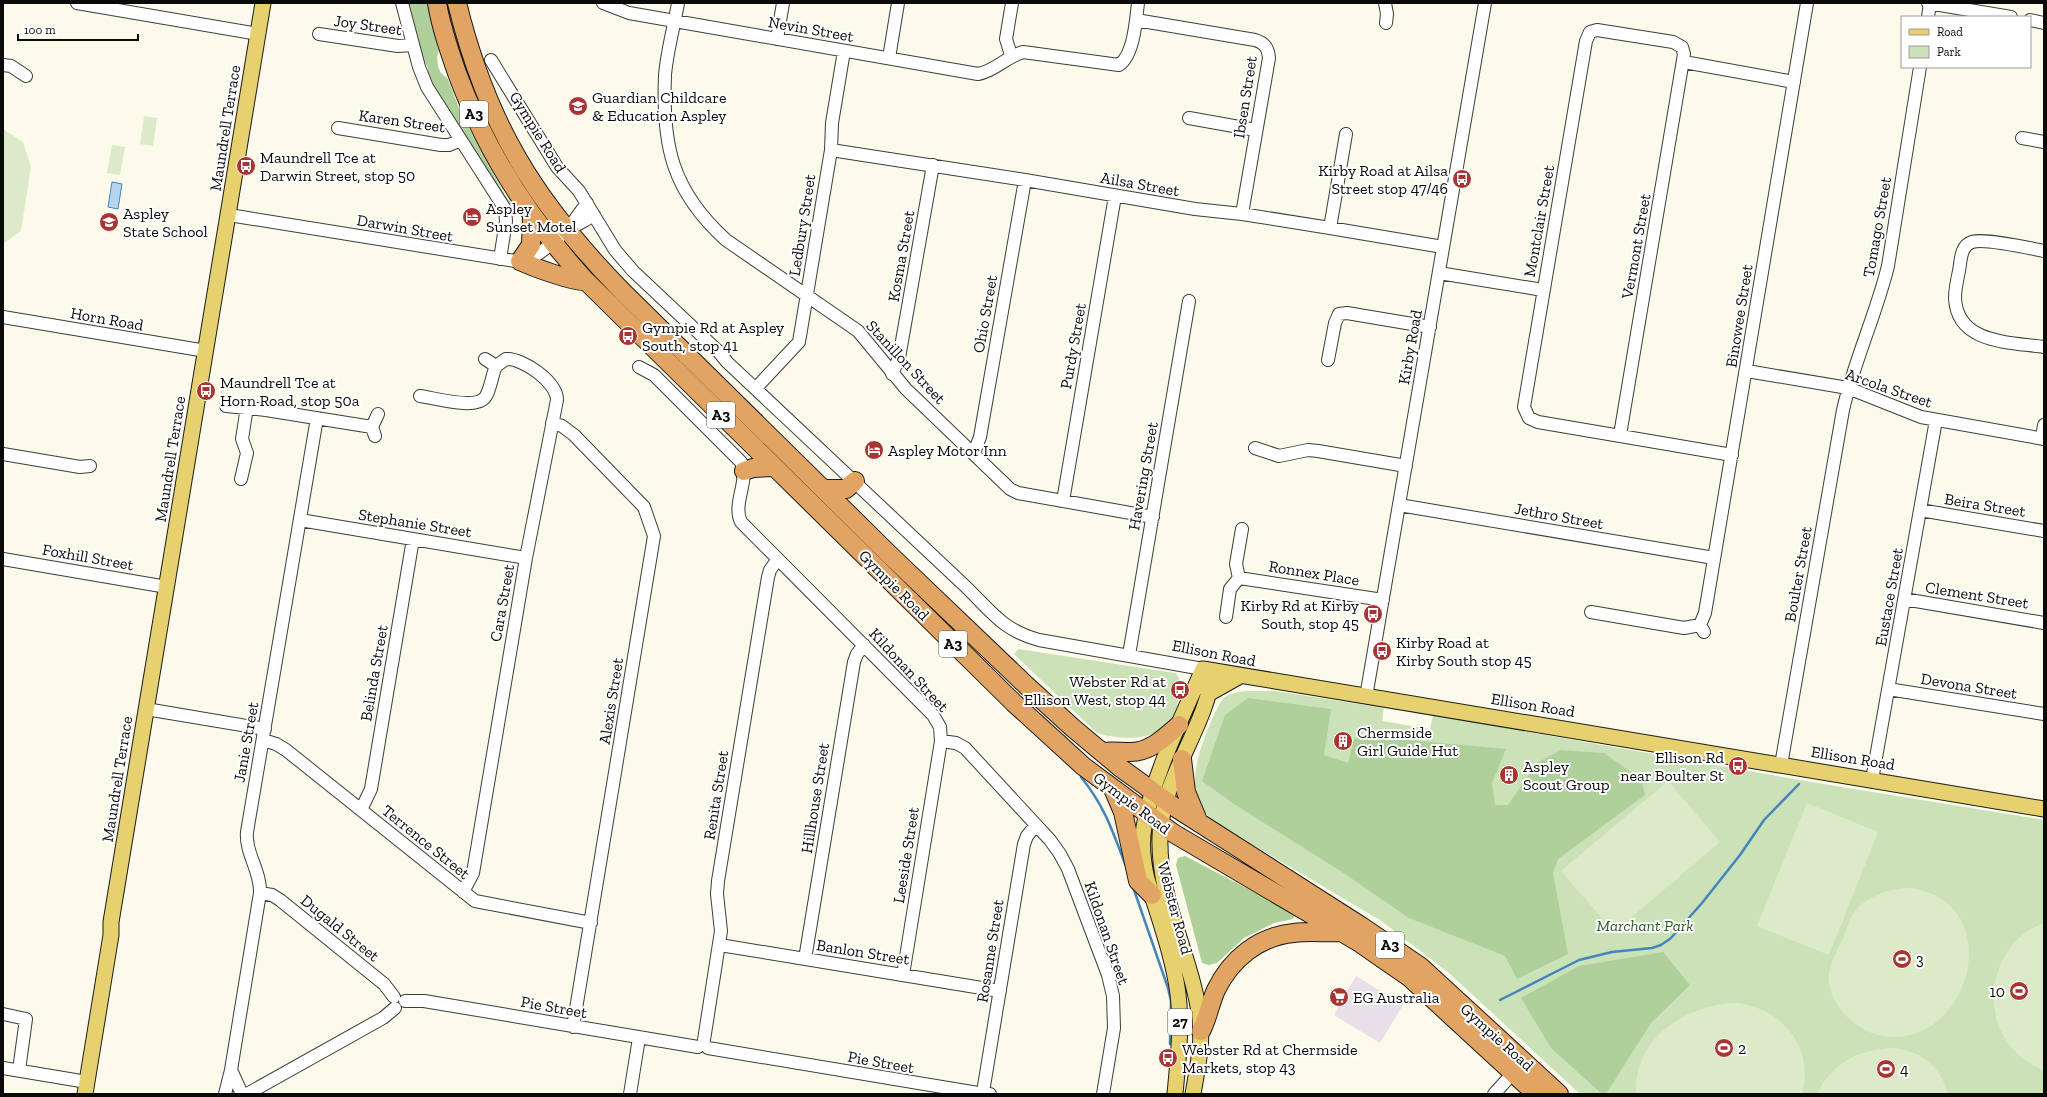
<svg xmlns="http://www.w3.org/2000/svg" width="2047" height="1097" font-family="'Zilla Slab',serif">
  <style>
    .industrial { fill: #e8dfe8 }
    .green { fill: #cbe2b8 }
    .forest { fill: #afd09a }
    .pitch { fill: #ddeac9 }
    .water { fill: #b5d5ed; stroke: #4585bb }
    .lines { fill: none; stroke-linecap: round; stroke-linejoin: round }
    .stream { stroke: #4585bb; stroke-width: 2.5 }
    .minor-casing { stroke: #3d3d3d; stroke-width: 14 }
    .major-casing { stroke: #1b1b1b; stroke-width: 17 }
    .highway-casing { stroke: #1b1b1b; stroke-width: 20 }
    .minor { stroke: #fff; stroke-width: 12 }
    .major { stroke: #e7d16f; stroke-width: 15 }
    .highway { stroke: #e2a462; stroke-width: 18 }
    .labels { text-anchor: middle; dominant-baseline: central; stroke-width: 4; stroke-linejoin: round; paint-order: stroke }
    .shield { fill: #fff; stroke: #545454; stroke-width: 1 }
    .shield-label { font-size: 15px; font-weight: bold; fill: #0a0a0a }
    .street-label { font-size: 16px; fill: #0a0a0a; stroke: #fff }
    .poi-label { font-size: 16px; fill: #0a0a0a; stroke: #fff; text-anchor: start }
    .park-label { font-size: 16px; font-style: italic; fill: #2b5923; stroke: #fff }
  </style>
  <rect width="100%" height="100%" fill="#fcfaea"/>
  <path class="industrial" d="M 1356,976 L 1403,1005 L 1380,1043 L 1334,1015 Z"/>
  <path class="green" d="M 1018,649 L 1175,673 C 1182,679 1179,686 1179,693 C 1178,702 1177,712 1172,720 C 1156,742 1119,740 1097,733 L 1014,654 Z
    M 1246,691 L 1275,691 L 1384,708 L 1382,721 L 1430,729 L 1433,715 L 1811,782 L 2044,820 L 2044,1094 L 1580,1094 L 1449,973 L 1380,920 L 1214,822 C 1206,813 1198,806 1196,794 C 1194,784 1195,774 1197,764 C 1198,752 1217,702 1225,697 C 1231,693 1239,692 1246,691 Z"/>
  <path class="forest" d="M 408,3 L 428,3 L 439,50 L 437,57 L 438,67 L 441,73 L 448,79 L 461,114 L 506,197 L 511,203 L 512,209 L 510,210 L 428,76 L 428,68 L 424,61 Z
    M 1248,698 L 1331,709 L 1324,755 L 1348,763 L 1354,739 L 1366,736 L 1506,749 L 1492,783 L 1495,805 L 1508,805 L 1537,763 L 1560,750 L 1604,753 L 1641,779 L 1645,795 L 1558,859 L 1553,873 L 1568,954 L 1517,979 L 1505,956 L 1409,918 L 1339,870 L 1234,804 L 1202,781 L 1225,715 Z
    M 1185,856 L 1292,912 L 1295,916 L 1293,919 L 1274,923 L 1244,938 L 1217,963 L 1209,965 L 1202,963 L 1176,865 L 1178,858 Z
    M 1663,952 L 1690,985 L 1651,1023 L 1606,1094 L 1602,1094 L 1551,1048 L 1521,998 L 1579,966 Z"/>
  <path class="pitch" d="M 144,116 L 157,118 L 153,146 L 140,144 Z
    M 3,129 L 23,142 L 31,167 L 21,231 L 3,244 Z
    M 112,145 L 125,147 L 120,175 L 107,173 Z
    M 1668,781 L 1720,842 L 1614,932 L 1561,871 Z
    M 1807,803 L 1878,832 L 1829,955 L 1757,926 Z
    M 1909,888 C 2010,900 1971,1050 1883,1036 C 1855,1032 1822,999 1830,969 C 1833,958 1839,946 1844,936 C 1847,928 1850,917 1855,911 C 1867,896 1891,888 1909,888 Z
    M 2044,923 L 2044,1071 C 2030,1064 2017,1056 2008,1043 C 1979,1004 1996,939 2044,923 Z
    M 1734,1003 C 1781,1006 1815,1047 1802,1094 L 1636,1094 C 1634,1038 1684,1006 1734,1003 Z
    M 1891,1048 C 1920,1050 1941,1066 1948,1094 L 1817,1094 C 1832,1063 1858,1050 1891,1048 Z"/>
  <path class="water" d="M 112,182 L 122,184 L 118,209 L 108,207 Z"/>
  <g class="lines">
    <path class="stream" d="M 1081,777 C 1106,808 1113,833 1127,869
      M 1133,887 L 1168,988 L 1171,1001 L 1170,1044
      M 1500,1000 L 1579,960 L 1612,952 L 1652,948 L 1661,945 L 1671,938 L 1702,903 L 1740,855 L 1764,820 L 1799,784"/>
    <defs>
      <path id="minor" d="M 77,3 L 258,34
        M 402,3 L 419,67 L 427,87 L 505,209 L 506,221 L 500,259
        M 603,3 L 629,13 L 978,74 C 995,71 1006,57 1023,52 L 1119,65 C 1134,55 1136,20 1138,3
        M 678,3 C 674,27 667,51 665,75 C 662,146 672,191 726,240 L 858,331 L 906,389 L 1010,489 L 1018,493 L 1153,517
        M 1385,3 L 1387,14 L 1386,23
        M 1928,3 L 2011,17
        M 1928,17 L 1930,3
        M 1136,20 L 1255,40 C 1265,43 1268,48 1269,58 L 1242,214
        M 2030,20 L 2044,23
        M 319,34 L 398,46 L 413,45
        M 777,39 L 783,3
        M 1011,55 L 1006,39 L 1012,3
        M 889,58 L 898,3
        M 491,60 L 557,167 L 579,191 L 615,250 L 633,271 L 718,351 L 727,362 L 965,586 C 991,611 1002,630 1039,640 L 1203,669
        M 1684,62 L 1794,82
        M 3,65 L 11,66 L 26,76
        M 1189,118 L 1256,130
        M 338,128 L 441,145 L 449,145 L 461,140
        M 2022,138 L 2044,142
        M 831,150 L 1025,180 L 1195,209 L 1242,214 L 1330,228 L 1443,247
        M 229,215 L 515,261 C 538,261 549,243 567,231 C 575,225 585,221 594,215
        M 1330,228 L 1346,134
        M 568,229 L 587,203
        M 2044,251 C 2029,248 1984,238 1972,242 C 1960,246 1961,261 1959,271 C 1957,280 1955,289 1955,298 C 1957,344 2010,342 2044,347
        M 1439,273 L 1543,290
        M 3,317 L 206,351
        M 1328,360 L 1335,323 L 1339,314 L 1347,313 L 1430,327
        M 639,367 L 654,375 L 741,462 C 750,481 732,503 741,522 L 933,715 L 940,727 L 941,741 L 903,975
        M 1747,371 L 1848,388 L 1921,417 L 2044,439
        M 892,374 L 899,358 L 933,165
        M 756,388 L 799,342 L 831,150 L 832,123 L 844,51
        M 420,396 C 435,398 478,411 486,396 C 491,387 492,375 496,366
        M 226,406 L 266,410 L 372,427
        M 552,423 L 562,426 L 574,435 L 644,507 L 654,536 L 573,1027
        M 1620,435 L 1684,54 L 1682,47 L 1673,42 L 1597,30 L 1590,32 L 1586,41 L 1524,407 L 1529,418 L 1538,422 L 1732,455
        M 375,436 L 372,427 L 378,414
        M 2042,438 L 2044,425
        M 1255,448 L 1279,456 L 1308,450 L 1318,451 L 1406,466
        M 974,453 L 980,437 L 1025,180
        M 3,454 L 80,467 L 90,466
        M 241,479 L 247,453 L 242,439 L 247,407
        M 1063,501 L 1115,196
        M 1399,505 L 1714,558
        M 1920,510 L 2044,531
        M 300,520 L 526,558
        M 3,559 L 167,587
        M 1239,578 L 1383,600
        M 1904,599 L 2044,623
        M 1591,612 L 1684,628 L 1700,625
        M 1226,617 L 1230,589 L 1239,578 L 1236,564 L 1242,529
        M 1704,632 L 1700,625 L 1705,613 L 1807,3
        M 1129,655 L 1189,301
        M 1888,689 L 2044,714
        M 1366,697 L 1485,3
        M 146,709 L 265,729
        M 263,740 L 276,744 L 286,750 L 475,901 L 591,923
        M 941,741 L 956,743 L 965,748 L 1050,840 L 1060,854 L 1068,869 L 1108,975 L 1113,996 L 1114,1028 L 1103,1094
        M 1781,765 L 1843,410 C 1854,361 1876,315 1888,266 L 1920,67
        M 1872,780 L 1936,420
        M 361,810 L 371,789 L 413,539
        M 463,892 L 473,873 L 526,558 L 557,400 C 557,382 523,358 506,359 L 496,366 L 485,359
        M 260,893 L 272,895 L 280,900 L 384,984 L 394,997
        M 720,945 L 1000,991
        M 805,959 L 854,662 L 857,654 L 864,645
        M 405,1001 L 424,1001 L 698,1047
        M 3,1014 L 26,1019 L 19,1070
        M 704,1040 L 721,931 L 717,894 L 718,881 L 768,577 L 770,570 L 778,559
        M 708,1048 L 978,1093
        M 3,1068 L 81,1081
        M 231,1070 L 242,1094
        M 984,1086 L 1024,844 L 1027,836 L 1036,825
        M 225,1094 L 231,1070 L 260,893 C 261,871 245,853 247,832 L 317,418
        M 247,1094 L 383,1018 L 395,1008
        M 630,1094 L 639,1038
        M 989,1094 L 990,1094
        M 1494,1094 L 1513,1073"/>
      <path id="major" d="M 1208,694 L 1240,676
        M 85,1094 L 111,935 L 111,922 L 263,3
        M 1175,1094 C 1178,1061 1182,1027 1178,994 C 1173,955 1158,916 1147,879 C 1143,862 1141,844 1144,827 C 1152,777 1183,716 1203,669 L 2044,809
        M 1193,1094 C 1197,1070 1203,1044 1200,1019 C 1192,957 1158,900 1160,837 C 1161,778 1207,727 1213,671"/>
      <path id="highway" d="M 437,3 C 441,27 449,50 457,73 C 486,152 530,220 586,281 L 1014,703 L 1083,766 L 1173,833 L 1360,943 L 1409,977 L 1536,1094
        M 457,3 C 487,125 535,202 622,291 L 892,557 L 1028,687 L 1073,728 L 1122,769 L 1176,808 L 1361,926 L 1421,967 L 1559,1094
        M 532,216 L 531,245 L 520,261 C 533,267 573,282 586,281
        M 744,471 L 753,468 L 774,467
        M 823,489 L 846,489 L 855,481
        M 1102,752 C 1111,751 1120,752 1130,752 C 1150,752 1164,738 1179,725
        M 1182,759 L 1186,792 L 1199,823
        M 1114,791 L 1123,812 L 1138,881 L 1152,895
        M 1201,1031 C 1208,1018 1210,1003 1216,990 C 1231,959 1259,936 1294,933 C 1310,931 1325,933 1340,932"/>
    </defs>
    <use href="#minor" class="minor-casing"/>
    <use href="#major" class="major-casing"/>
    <use href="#highway" class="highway-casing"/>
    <use href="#minor" class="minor"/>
    <use href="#major" class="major"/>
    <use href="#highway" class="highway"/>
  </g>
  <defs>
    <symbol id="school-disc" viewBox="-11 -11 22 22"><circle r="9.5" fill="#a83534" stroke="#fff"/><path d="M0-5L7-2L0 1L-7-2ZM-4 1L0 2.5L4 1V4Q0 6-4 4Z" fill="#fff"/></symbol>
    <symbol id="bus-disc" viewBox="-11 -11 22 22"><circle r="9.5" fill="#a83534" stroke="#fff"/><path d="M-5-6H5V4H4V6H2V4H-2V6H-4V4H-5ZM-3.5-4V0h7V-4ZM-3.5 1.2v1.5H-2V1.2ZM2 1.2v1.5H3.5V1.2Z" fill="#fff"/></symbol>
    <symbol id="hotel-disc" viewBox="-11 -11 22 22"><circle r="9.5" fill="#a83534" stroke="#fff"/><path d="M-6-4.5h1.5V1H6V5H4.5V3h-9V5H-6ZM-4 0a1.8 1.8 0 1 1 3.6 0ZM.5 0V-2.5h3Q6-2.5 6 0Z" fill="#fff"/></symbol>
    <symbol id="building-disc" viewBox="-11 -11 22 22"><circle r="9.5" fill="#a83534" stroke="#fff"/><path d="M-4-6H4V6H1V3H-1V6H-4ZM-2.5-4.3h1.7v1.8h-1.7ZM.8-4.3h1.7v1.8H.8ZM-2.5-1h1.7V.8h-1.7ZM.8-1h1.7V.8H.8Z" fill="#fff"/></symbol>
    <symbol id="stadium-disc" viewBox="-11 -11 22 22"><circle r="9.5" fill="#a83534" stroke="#fff"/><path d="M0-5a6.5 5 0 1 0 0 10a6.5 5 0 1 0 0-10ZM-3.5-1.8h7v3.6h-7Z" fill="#fff"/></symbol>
    <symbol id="supermarket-disc" viewBox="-11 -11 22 22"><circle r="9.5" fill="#a83534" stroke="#fff"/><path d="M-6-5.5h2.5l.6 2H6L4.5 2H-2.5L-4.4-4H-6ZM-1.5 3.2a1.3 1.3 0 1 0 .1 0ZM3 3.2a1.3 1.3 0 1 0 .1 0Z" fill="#fff"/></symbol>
  </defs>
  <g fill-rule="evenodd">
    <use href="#school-disc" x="567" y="95" width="22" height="22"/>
    <use href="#bus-disc" x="235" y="155" width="22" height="22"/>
    <use href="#bus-disc" x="1451" y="168" width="22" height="22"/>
    <use href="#hotel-disc" x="461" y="206" width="22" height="22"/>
    <use href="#school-disc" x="98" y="211" width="22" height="22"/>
    <use href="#bus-disc" x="617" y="325" width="22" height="22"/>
    <use href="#bus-disc" x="195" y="380" width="22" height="22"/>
    <use href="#hotel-disc" x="863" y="439" width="22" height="22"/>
    <use href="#bus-disc" x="1362" y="603" width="22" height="22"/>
    <use href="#bus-disc" x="1371" y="640" width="22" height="22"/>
    <use href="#bus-disc" x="1169" y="679" width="22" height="22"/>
    <use href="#building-disc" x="1332" y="730" width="22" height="22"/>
    <use href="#bus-disc" x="1727" y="755" width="22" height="22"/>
    <use href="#building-disc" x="1498" y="764" width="22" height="22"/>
    <use href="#stadium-disc" x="1891" y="948" width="22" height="22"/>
    <use href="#stadium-disc" x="2008" y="980" width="22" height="22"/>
    <use href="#supermarket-disc" x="1328" y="986" width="22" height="22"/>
    <use href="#stadium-disc" x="1713" y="1037" width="22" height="22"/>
    <use href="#bus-disc" x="1157" y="1047" width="22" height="22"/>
    <use href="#stadium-disc" x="1875" y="1058" width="22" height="22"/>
  </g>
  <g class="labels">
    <g class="shield">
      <rect x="460" y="101" width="28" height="26" rx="3"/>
      <rect x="707" y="402" width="28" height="26" rx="3"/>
      <rect x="939" y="631" width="28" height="26" rx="3"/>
      <rect x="1376" y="932" width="28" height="26" rx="3"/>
      <rect x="1168" y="1009" width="24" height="26" rx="3"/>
    </g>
    <g class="shield-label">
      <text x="474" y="114">A3</text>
      <text x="721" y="415">A3</text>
      <text x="953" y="644">A3</text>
      <text x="1390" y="945">A3</text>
      <text x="1180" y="1022">27</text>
    </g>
    <g class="street-label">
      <text transform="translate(368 25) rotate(8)">Joy Street</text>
      <text transform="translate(811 29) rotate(10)">Nevin Street</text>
      <text transform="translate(1245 97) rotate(-81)">Ibsen Street</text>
      <text transform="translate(402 121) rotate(8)">Karen Street</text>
      <text transform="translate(225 128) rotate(-81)">Maundrell Terrace</text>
      <text transform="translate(538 132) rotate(58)">Gympie Road</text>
      <text transform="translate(1140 184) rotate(10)">Ailsa Street</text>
      <text transform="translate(1539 221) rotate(-80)">Montclair Street</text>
      <text transform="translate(802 225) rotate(-81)">Ledbury Street</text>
      <text transform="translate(1877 227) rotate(-80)">Tomago Street</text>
      <text transform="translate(405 228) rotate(10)">Darwin Street</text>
      <text transform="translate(1636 246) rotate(-80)">Vermont Street</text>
      <text transform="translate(901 256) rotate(-80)">Kosma Street</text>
      <text transform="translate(985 314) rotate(-80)">Ohio Street</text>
      <text transform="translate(1739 316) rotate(-81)">Binowee Street</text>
      <text transform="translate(107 319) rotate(10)">Horn Road</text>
      <text transform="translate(1073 346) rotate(-80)">Purdy Street</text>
      <text transform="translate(1410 347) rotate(-80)">Kirby Road</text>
      <text transform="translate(906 362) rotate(47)">Stanillon Street</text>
      <text transform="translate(1889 388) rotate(19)">Arcola Street</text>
      <text transform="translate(170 459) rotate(-81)">Maundrell Terrace</text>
      <text transform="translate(1143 476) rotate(-80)">Havering Street</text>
      <text transform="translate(1985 505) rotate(9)">Beira Street</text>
      <text transform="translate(1559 516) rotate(10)">Jethro Street</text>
      <text transform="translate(415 523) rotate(9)">Stephanie Street</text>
      <text transform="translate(88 557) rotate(10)">Foxhill Street</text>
      <text transform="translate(1314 573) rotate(9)">Ronnex Place</text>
      <text transform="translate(1798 574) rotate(-80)">Boulter Street</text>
      <text transform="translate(894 585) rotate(45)">Gympie Road</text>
      <text transform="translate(1977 595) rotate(9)">Clement Street</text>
      <text transform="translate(1889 597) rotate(-80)">Eustace Street</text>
      <text transform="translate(502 603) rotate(-80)">Cara Street</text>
      <text transform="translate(1214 653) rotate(11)">Ellison Road</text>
      <text transform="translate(909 670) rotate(47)">Kildonan Street</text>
      <text transform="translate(374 673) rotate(-80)">Belinda Street</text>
      <text transform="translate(1969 686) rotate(9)">Devona Street</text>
      <text transform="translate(611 701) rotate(-81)">Alexis Street</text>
      <text transform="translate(1533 705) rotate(9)">Ellison Road</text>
      <text transform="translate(246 742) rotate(-80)">Janie Street</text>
      <text transform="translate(1853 758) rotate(9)">Ellison Road</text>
      <text transform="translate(117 779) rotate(-81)">Maundrell Terrace</text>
      <text transform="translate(716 795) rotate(-81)">Renita Street</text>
      <text transform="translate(815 798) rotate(-81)">Hillhouse Street</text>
      <text transform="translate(1132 803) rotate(37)">Gympie Road</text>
      <text transform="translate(426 842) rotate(39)">Terrence Street</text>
      <text transform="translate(906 855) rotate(-81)">Leeside Street</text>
      <text transform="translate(1175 908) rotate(75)">Webster Road</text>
      <text transform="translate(340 928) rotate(39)">Dugald Street</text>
      <text transform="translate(1107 933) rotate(71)">Kildonan Street</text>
      <text transform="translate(990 951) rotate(-81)">Rosanne Street</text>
      <text transform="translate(863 952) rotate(9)">Banlon Street</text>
      <text transform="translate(554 1007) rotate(10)">Pie Street</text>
      <text transform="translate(1497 1037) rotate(42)">Gympie Road</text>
      <text transform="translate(881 1062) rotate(10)">Pie Street</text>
    </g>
    <g class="poi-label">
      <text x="592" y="97">Guardian Childcare<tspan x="592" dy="18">&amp; Education Aspley</tspan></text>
      <text x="260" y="157">Maundrell Tce at<tspan x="260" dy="18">Darwin Street, stop 50</tspan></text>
      <text x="1448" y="170" text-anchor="end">Kirby Road at Ailsa<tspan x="1448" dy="18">Street stop 47/46</tspan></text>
      <text x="486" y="208">Aspley<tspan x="486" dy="18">Sunset Motel</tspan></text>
      <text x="123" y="213">Aspley<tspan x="123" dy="18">State School</tspan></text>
      <text x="642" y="327">Gympie Rd at Aspley<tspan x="642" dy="18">South, stop 41</tspan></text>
      <text x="220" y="382">Maundrell Tce at<tspan x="220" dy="18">Horn Road, stop 50a</tspan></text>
      <text x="888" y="450">Aspley Motor Inn</text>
      <text x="1359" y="605" text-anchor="end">Kirby Rd at Kirby<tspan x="1359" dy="18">South, stop 45</tspan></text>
      <text x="1396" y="642">Kirby Road at<tspan x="1396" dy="18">Kirby South stop 45</tspan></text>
      <text x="1166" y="681" text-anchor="end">Webster Rd at<tspan x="1166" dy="18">Ellison West, stop 44</tspan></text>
      <text x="1357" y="732">Chermside<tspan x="1357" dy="18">Girl Guide Hut</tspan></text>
      <text x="1724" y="757" text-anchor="end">Ellison Rd<tspan x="1724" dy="18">near Boulter St</tspan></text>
      <text x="1523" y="766">Aspley<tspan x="1523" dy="18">Scout Group</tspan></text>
      <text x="1916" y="959">3</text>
      <text x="2005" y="991" text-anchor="end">10</text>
      <text x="1353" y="997">EG Australia</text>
      <text x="1738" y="1048">2</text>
      <text x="1182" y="1049">Webster Rd at Chermside<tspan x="1182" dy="18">Markets, stop 43</tspan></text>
      <text x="1900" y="1069">4</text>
    </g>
    <g class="park-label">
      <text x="1645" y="925">Marchant Park</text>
    </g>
  </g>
  <rect width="2047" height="1097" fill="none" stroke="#0a0a0a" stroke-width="8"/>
  <rect x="1901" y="16" width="130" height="52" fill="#ffffff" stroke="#9d9d9d"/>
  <rect x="1909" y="29" width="20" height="6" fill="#e7d16f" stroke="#9d9d9d"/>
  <text x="1937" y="36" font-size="12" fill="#0a0a0a">Road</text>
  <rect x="1909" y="46" width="20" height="12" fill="#cbe2b8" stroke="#9d9d9d"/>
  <text x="1937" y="56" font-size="12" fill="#0a0a0a">Park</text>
  <path d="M18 34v6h120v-6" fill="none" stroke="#0a0a0a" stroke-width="2"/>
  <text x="24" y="34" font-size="12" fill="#0a0a0a" stroke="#ffffff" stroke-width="3" paint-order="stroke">100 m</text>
</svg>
